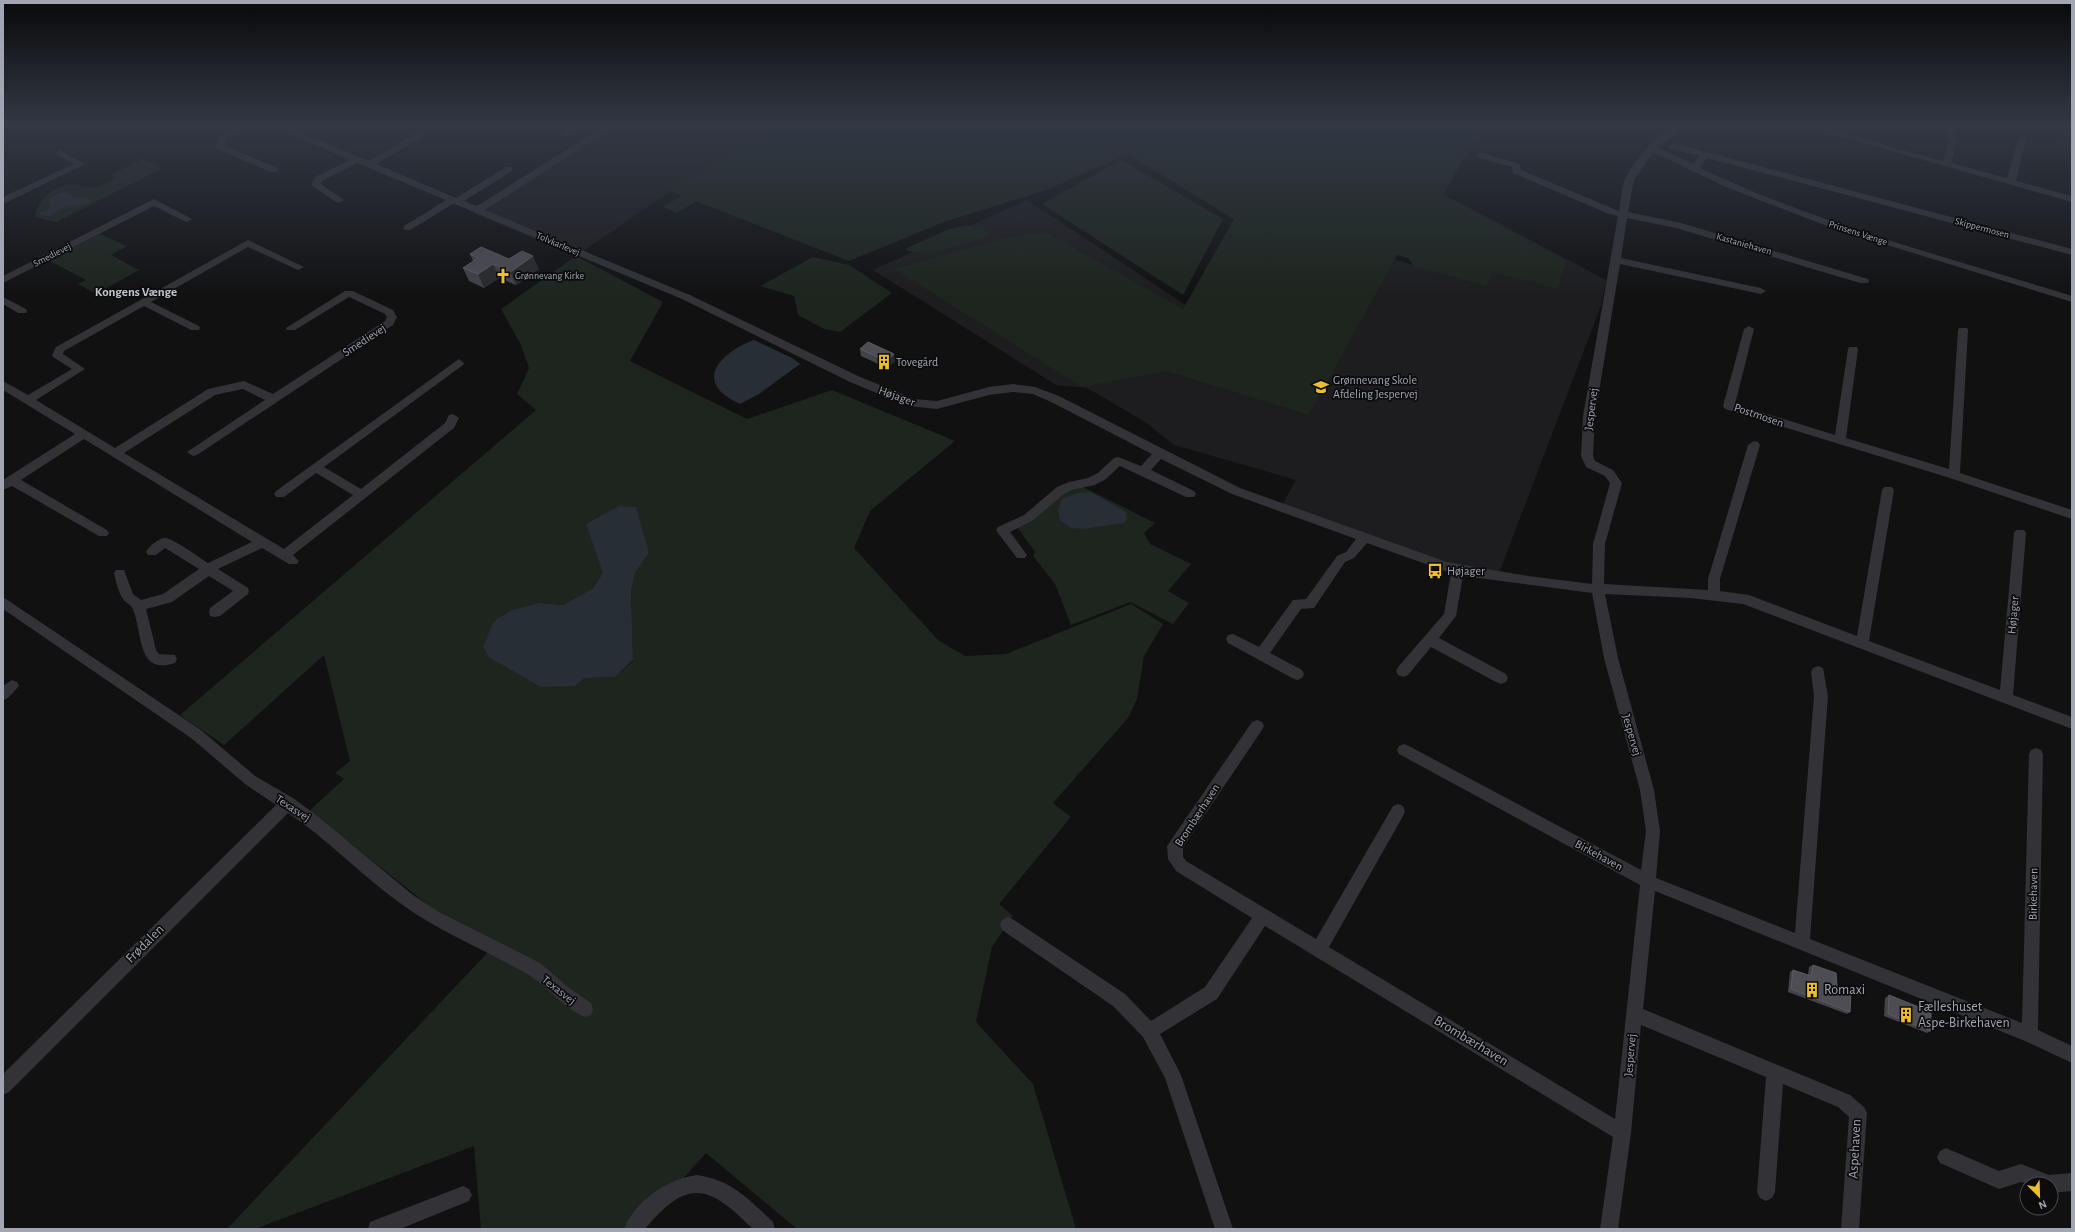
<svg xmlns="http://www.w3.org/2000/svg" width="2075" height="1232" font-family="'Alegreya Sans',sans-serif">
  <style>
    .built { fill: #1d1d1f }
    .green { fill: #1d251e; fill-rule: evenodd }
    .water { fill: #272e35 }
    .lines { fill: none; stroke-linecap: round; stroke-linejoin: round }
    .minor { fill: #323237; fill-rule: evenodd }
    .wall { fill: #424247 }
    .shaded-wall { fill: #2a2a2d }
    .building { fill: #4d4d53; stroke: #5a5b62 }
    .labels { text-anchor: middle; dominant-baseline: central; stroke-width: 3.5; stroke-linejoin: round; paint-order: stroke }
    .far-street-label { font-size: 10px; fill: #a2a6b3; stroke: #0c0c0d }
    .far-poi-label { font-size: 10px; fill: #a2a6b3; stroke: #0c0c0d; text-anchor: start }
    .street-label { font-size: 12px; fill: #a2a6b3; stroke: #0c0c0d }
    .poi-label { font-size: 12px; fill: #a2a6b3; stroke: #0c0c0d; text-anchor: start }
    .far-district-label { font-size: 13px; font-weight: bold; fill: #c3c5cf; stroke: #0c0c0d }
    .near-street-label { font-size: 14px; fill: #a2a6b3; stroke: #0c0c0d }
    .near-poi-label { font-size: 14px; fill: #a2a6b3; stroke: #0c0c0d; text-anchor: start }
  </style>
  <rect width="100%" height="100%" fill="#111112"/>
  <path class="built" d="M 614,124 L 768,124 L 576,256 L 475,214 Z
    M 1453,199 L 1606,280 L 1602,303 L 1499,573 L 1461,568 L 1282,505 L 1296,480 L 1174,445 L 1145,422 L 1087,388 L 1056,385 L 873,270 L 1027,200 L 1195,311 L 1262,219 L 1417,266 Z"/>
  <path class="green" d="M 692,124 L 707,128 L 680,146 L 667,141 Z
    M 768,124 L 1491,124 L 1463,160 L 1443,195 L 1567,261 L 1557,289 L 1493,272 L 1486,286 L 1414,266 L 1408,258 L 1397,255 L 1309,415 L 1166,371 L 1082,387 L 894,269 L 1018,235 L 1047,233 L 1183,309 L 1234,219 L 1127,154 L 1049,189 L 944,222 L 849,261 L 690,199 L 695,202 L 677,213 L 663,207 L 681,196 L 670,191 Z
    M 2061,124 L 2072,124 L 2072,149 L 2055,144 Z
    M 143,159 L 163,168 L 56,222 L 35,217 C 37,200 55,184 72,185 C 79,185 89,189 96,187 C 103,186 110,181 116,178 L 111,175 Z
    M 1121,160 L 1223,219 L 1183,295 L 1042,204 Z
    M 968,225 L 981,227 L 990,233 L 990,235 C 970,241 924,261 905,249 L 949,229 Z
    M 100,234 L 127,246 L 111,255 L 139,270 L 96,294 L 78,284 L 86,280 L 48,260 Z
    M 576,256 L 663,302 L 630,361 L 747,419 L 832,390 L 955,441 L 870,511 L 854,548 L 938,640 L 965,656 L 1006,654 L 1131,604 L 1163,624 L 1144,656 L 1137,699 L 1128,718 L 1053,803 L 1071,817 L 999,904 L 1013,916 L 992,947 L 976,1022 L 1033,1084 L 1076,1229 L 797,1229 L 706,1153 L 638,1229 L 481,1229 L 474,1146 L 255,1229 L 227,1229 L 488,952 L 309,811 L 344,779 L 335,773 L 350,761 L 324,655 L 224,745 L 180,715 L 536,410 L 517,394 L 529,368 L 521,345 L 501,309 ZM 649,553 L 635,573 L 631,591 L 633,661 L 615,677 L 585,678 L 575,686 L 540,603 L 563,605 L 593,588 L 603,573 Z
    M 813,257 L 849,265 L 892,293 L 840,332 L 824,329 L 798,315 L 794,296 L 760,286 Z
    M 1081,486 L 1155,523 L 1144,533 L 1150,544 L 1191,564 L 1168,591 L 1189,603 L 1173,624 L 1130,602 L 1071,625 L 1055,584 L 1033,556 L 1035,552 L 1017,527 L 1064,492 Z"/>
  <path class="water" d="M 66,192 L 75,197 L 86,198 L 90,201 L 90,203 L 64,207 L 49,216 L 40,215 L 40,213 L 51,208 L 49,199 L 59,193 Z
    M 754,340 L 792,358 L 800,364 L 759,394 L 740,404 C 692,383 719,353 754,340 Z
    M 1091,492 L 1126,512 L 1127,519 L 1124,523 L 1083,529 L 1071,528 L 1060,520 L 1058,510 L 1062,499 L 1078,493 Z
    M 619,506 L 636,507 L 649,553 L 635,573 L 631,591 L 633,660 L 615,677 L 585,678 L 575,686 L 541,687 L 490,658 L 483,647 L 494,621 L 512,610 L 540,603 L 563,605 L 593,588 L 603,573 L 586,524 Z"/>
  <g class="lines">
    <path class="minor" d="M 173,124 L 185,124 L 192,129 L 188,132 Z
      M 242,124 L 254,124 L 226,139 L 225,146 L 277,168 L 277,172 L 271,172 L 217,149 L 216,147 L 219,136 Z
      M 268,124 L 280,124 L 292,129 L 300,124 L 311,124 L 299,132 L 369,161 L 418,132 L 424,132 L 424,136 L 376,164 L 456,198 L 506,167 L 512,167 L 512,171 L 464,201 L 477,206 L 608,124 L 619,124 L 485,210 L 690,295 L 858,376 L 914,399 L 937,401 L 989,387 L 1013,384 L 1035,387 L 1059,396 L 1240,488 L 1447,562 L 1528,576 L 1592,584 L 1593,544 L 1610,483 L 1605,476 L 1586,467 L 1581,456 L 1583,416 L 1618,216 L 1609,214 L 1513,173 L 1512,167 L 1477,157 L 1477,153 L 1483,153 L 1520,164 L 1521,170 L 1619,211 C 1621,201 1621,189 1625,180 C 1630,165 1662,128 1678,124 C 1680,124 1684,124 1687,124 L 1658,148 L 1693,164 L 1699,156 L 1670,148 L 1669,146 L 1673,143 L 2072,249 L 2072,255 L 1707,158 L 1700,168 C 1818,224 1947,257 2072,296 L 2072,302 L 1832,228 L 1726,187 L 1653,152 L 1634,180 L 1628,212 L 1681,223 L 1868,279 L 1869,281 L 1868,283 L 1860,283 L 1676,228 L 1627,218 L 1621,258 L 1761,288 L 1766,291 L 1761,294 L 1620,264 L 1595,416 L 1593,456 L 1595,461 L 1613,470 L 1622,483 L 1605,544 L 1604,584 L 1708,590 L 1708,579 L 1748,445 L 1754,441 L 1758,442 L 1760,445 L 1720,579 L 1720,591 L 1749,595 L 1857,636 L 1882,490 L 1884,487 L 1892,487 L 1894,490 L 1869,641 L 2000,690 L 2014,533 L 2016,530 L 2024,530 L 2026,533 L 2013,695 L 2072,717 L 2072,729 L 1743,604 L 1690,598 L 1605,594 L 1618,658 L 1654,790 L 1660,831 L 1656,878 L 1795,933 L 1814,696 L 1811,672 L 1813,668 L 1818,666 L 1823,668 L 1828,696 L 1810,939 L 2022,1023 L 2029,754 L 2031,750 L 2036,748 L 2041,750 L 2043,754 L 2038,1030 L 2072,1046 L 2072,1063 L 2025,1041 L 1655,891 L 1643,1009 L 1850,1095 L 1864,1107 L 1867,1113 L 1859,1229 L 1841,1229 L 1849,1117 L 1838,1107 L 1783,1084 L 1775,1192 L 1772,1198 L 1766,1201 L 1760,1198 L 1757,1192 L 1766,1077 L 1641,1025 L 1631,1133 L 1618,1229 L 1600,1229 L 1613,1137 L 1265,926 L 1217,999 L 1160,1034 L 1181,1075 L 1233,1229 L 1215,1229 L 1165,1078 L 1143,1037 L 1113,1006 L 1002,930 L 1000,925 L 1002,920 L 1008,917 L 1014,920 L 1125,994 L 1151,1021 L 1205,987 L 1252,918 L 1176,871 L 1168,859 L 1167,846 L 1252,722 L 1257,720 L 1262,722 L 1264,726 L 1262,730 L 1183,847 L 1183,857 L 1186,861 L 1316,939 L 1393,806 L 1398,804 L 1403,806 L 1405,811 L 1403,816 L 1329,947 L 1615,1119 L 1640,885 L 1399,754 L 1397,750 L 1399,746 L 1404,744 L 1409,746 L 1641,870 L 1646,831 L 1640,790 L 1604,658 L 1592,593 L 1463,576 L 1456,616 L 1439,638 L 1506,674 L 1508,678 L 1506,682 L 1501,684 L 1496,682 L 1431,647 L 1408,675 L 1403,677 L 1398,675 L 1396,671 L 1398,667 L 1444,614 L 1451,573 L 1367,543 L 1354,558 L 1345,562 L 1314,608 L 1301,609 L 1270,653 L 1302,670 L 1304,674 L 1302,678 L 1297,680 L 1292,678 L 1228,643 L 1226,639 L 1228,635 L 1233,634 L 1259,647 L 1293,600 L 1306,599 L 1337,556 L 1346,552 L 1356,539 L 1232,494 L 1161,459 L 1151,470 L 1194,491 L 1196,494 L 1194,497 L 1186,497 L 1120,466 L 1106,479 L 1095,485 L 1072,490 L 1065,493 L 1032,521 L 1010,532 L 1027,555 L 1025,558 L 1017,558 L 998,533 L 996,530 L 998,527 L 1024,515 L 1057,487 L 1069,482 L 1088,478 L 1098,473 L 1114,458 L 1118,457 L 1141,466 L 1152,454 L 1051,402 L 1033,394 L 1013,392 L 989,395 L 937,409 L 908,406 L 850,382 L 682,299 L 457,205 L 453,204 L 410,230 L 404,230 L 404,226 L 446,200 L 357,163 L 322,181 L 321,184 L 344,200 L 339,203 L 336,202 L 311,185 L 315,177 L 350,160 Z
      M 576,124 L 587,124 L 570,136 L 564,136 L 564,132 Z
      M 1796,124 L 1811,124 L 1943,161 L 1949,141 L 1942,124 L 1950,124 L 1957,141 L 1951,163 L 2007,178 L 2018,139 L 2022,136 L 2025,137 L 2026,139 L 2016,181 L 2072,196 L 2072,202 Z
      M 60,150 L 85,164 L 3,204 L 3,197 L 74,164 L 57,155 L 56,153 Z
      M 154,199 L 192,219 L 187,222 L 184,221 L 154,206 L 3,283 L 3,276 Z
      M 248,240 L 304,267 L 299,270 L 296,269 L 248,247 L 151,302 L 199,326 L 200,328 L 199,330 L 191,330 L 144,306 L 64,351 L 63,354 L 85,369 L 36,400 L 115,448 L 208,389 L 244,381 L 273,394 L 385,321 L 387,317 L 385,314 L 349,297 L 295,330 L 287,330 L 286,328 L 345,291 L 353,291 L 393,310 L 397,317 L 393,325 L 197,455 L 193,456 L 187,452 L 265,400 L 243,389 L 215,395 L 124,453 L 284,549 L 353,495 L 316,473 L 284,497 L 276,497 L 274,494 L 276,491 L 459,359 L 464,363 L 463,365 L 324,467 L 361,489 L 445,423 L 449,415 L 453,414 L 459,418 L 454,428 L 293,555 L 299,561 L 297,564 L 289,564 L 262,548 L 218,569 L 248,588 L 249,591 L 248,594 L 220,616 L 215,617 L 210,616 L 209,612 L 210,608 L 233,591 L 209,576 L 172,602 L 146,609 L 156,650 L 159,654 L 175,655 L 177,659 L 175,663 C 136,676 143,632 133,610 C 132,605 126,603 123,599 C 118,592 116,581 114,573 L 116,570 L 124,570 L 133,594 L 141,600 L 163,594 L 199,569 L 165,548 L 156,555 L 148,555 L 146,552 C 149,546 160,537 166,538 C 174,539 200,558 208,563 L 252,542 L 84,439 L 21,480 L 107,530 L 109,533 L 107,536 L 99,536 L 12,486 L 3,490 L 3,480 L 75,434 L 3,390 L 3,381 L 28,395 L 72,369 L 53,357 L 52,355 L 56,347 Z
      M 3,297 L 26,309 L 27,311 L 26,313 L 18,313 L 3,304 Z
      M 1749,326 L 1754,329 L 1735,404 L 1835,435 L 1848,349 L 1849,347 L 1857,347 L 1858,349 L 1846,438 L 1949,469 L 1958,330 L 1959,328 L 1967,328 L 1968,330 L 1960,473 L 2072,510 L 2072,519 L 1950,478 L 1725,409 L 1723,406 L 1744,329 Z
      M 3,597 L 201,730 L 255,776 L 293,798 L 316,815 L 413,895 L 439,912 L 540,963 L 568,987 L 591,1003 L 593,1009 L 591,1015 L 585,1017 C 562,1008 548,986 527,974 C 486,950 442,933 404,906 C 364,878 329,840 288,813 L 9,1092 L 3,1095 L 3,1074 L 276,805 L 245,784 L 191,738 L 3,609 Z
      M 12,680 L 17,682 L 19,686 L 8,698 L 3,700 L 3,686 Z
      M 1946,1148 L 1999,1171 L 2021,1164 L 2049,1175 L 2072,1173 L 2072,1191 L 2051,1193 L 2051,1184 L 2027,1184 L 2021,1182 L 1999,1189 L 1940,1163 L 1937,1157 L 1940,1151 Z
      M 697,1175 C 732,1180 748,1199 773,1222 L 775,1229 L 753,1229 C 709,1185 688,1177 645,1229 L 624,1229 C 635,1201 667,1179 697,1175 Z
      M 463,1186 L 469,1189 L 472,1195 L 469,1201 L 400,1229 L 368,1229 L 370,1222 Z"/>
  </g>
  <path class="wall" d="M 470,254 L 509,259 L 539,269 L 516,285 L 499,278 L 484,288 L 469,281 L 463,268 L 473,261 Z
    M 860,349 L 895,361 L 887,368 L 861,356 Z
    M 1813,965 L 1837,986 L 1850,1012 L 1847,1014 L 1788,992 L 1790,972 L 1793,970 L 1808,975 L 1809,967 Z
    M 1889,995 L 1931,1031 L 1927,1033 L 1884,1016 L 1885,998 Z"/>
  <path class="shaded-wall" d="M 533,256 L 539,269 L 516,285 L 510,272 Z
    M 493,264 L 499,278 L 484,288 L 478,274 Z
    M 894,354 L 895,361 L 887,368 L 886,361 Z"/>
  <path class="building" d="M 481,247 L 509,259 L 522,251 L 533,256 L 510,272 L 493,264 L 478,274 L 463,268 L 478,258 L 470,254 Z
    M 868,342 L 894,354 L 886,361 L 860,349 Z
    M 1813,965 L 1836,973 L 1837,986 L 1851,991 L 1850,1012 L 1791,989 L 1793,970 L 1811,976 Z
    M 1889,995 L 1931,1012 L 1931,1031 L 1888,1014 Z"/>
  <linearGradient id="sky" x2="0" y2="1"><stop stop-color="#09090a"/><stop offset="0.42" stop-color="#323844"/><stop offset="1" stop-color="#323844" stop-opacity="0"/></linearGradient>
  <rect width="2075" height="297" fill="url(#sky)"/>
  <defs>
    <symbol id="church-bare" viewBox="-9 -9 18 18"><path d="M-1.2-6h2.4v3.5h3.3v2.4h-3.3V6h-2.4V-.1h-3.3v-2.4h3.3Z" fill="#eebe2d" stroke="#0c0c0d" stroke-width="2.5" paint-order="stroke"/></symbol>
    <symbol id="building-bare" viewBox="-9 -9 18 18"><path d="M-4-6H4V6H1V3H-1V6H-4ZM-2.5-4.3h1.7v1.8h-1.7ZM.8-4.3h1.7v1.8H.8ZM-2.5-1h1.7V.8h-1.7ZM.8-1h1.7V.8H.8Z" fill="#eebe2d" stroke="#0c0c0d" stroke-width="2.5" paint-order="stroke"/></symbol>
    <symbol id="school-bare" viewBox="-9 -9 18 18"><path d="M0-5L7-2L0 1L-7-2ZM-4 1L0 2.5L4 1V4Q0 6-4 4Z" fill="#eebe2d" stroke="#0c0c0d" stroke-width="2.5" paint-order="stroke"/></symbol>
    <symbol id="bus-bare" viewBox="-9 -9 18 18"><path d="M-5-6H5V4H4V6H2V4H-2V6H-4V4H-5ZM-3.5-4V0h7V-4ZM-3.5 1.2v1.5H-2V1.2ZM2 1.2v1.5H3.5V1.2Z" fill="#eebe2d" stroke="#0c0c0d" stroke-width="2.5" paint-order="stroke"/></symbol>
  </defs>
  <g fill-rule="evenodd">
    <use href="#church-bare" x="492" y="265" width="22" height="22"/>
    <use href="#building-bare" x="873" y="351" width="22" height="22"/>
    <use href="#school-bare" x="1310" y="376" width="22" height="22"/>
    <use href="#bus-bare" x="1424" y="560" width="22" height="22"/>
    <use href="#building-bare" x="1801" y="979" width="22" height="22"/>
    <use href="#building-bare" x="1895" y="1004" width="22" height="22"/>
  </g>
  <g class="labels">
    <g class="far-street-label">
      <text transform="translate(1982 228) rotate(15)">Skippermosen</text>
      <text transform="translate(1858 233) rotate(18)">Prinsens Vænge</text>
      <text transform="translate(558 244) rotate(23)">Tolvkarlevej</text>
      <text transform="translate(1744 244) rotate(16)">Kastaniehaven</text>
      <text transform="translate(52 255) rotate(-27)">Smedievej</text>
    </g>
    <g class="far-poi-label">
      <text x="515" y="276">Grønnevang Kirke</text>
    </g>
    <g class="street-label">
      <text transform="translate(364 340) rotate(-33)">Smedievej</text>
      <text transform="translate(897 396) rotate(20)">Højager</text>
      <text transform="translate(1591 409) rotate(-83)">Jespervej</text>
      <text transform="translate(1759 415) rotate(19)">Postmosen</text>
      <text transform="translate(2013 615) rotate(-85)">Højager</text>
      <text transform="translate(1632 735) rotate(74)">Jespervej</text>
      <text transform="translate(293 808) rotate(33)">Texasvej</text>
      <text transform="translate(1197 815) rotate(-57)">Brombærhaven</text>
      <text transform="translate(1599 855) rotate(28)">Birkehaven</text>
      <text transform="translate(2033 894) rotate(-89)">Birkehaven</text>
      <text transform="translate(559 990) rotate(38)">Texasvej</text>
      <text transform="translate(1630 1055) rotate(-85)">Jespervej</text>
    </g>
    <g class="poi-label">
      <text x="896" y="362">Tovegård</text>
      <text x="1333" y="380">Grønnevang Skole<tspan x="1333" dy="14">Afdeling Jespervej</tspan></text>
      <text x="1447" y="571">Højager</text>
    </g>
    <g class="far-district-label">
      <text x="136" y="292">Kongens Vænge</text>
    </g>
    <g class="near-street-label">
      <text transform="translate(145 944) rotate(-45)">Frødalen</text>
      <text transform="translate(1471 1041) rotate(31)">Brombærhaven</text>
      <text transform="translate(1855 1149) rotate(-87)">Aspehaven</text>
    </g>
    <g class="near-poi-label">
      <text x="1824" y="990">Romaxi</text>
      <text x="1918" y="1007">Fælleshuset<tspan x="1918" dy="16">Aspe-Birkehaven</tspan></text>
    </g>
  </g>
  <rect width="2075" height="1232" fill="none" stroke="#a2a6b3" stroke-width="8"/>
  <g transform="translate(2039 1196) rotate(157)"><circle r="19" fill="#0c0c0d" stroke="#484a4f"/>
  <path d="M0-3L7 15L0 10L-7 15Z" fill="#eebe2d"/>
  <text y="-6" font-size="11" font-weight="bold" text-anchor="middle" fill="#a2a6b3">N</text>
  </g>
</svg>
